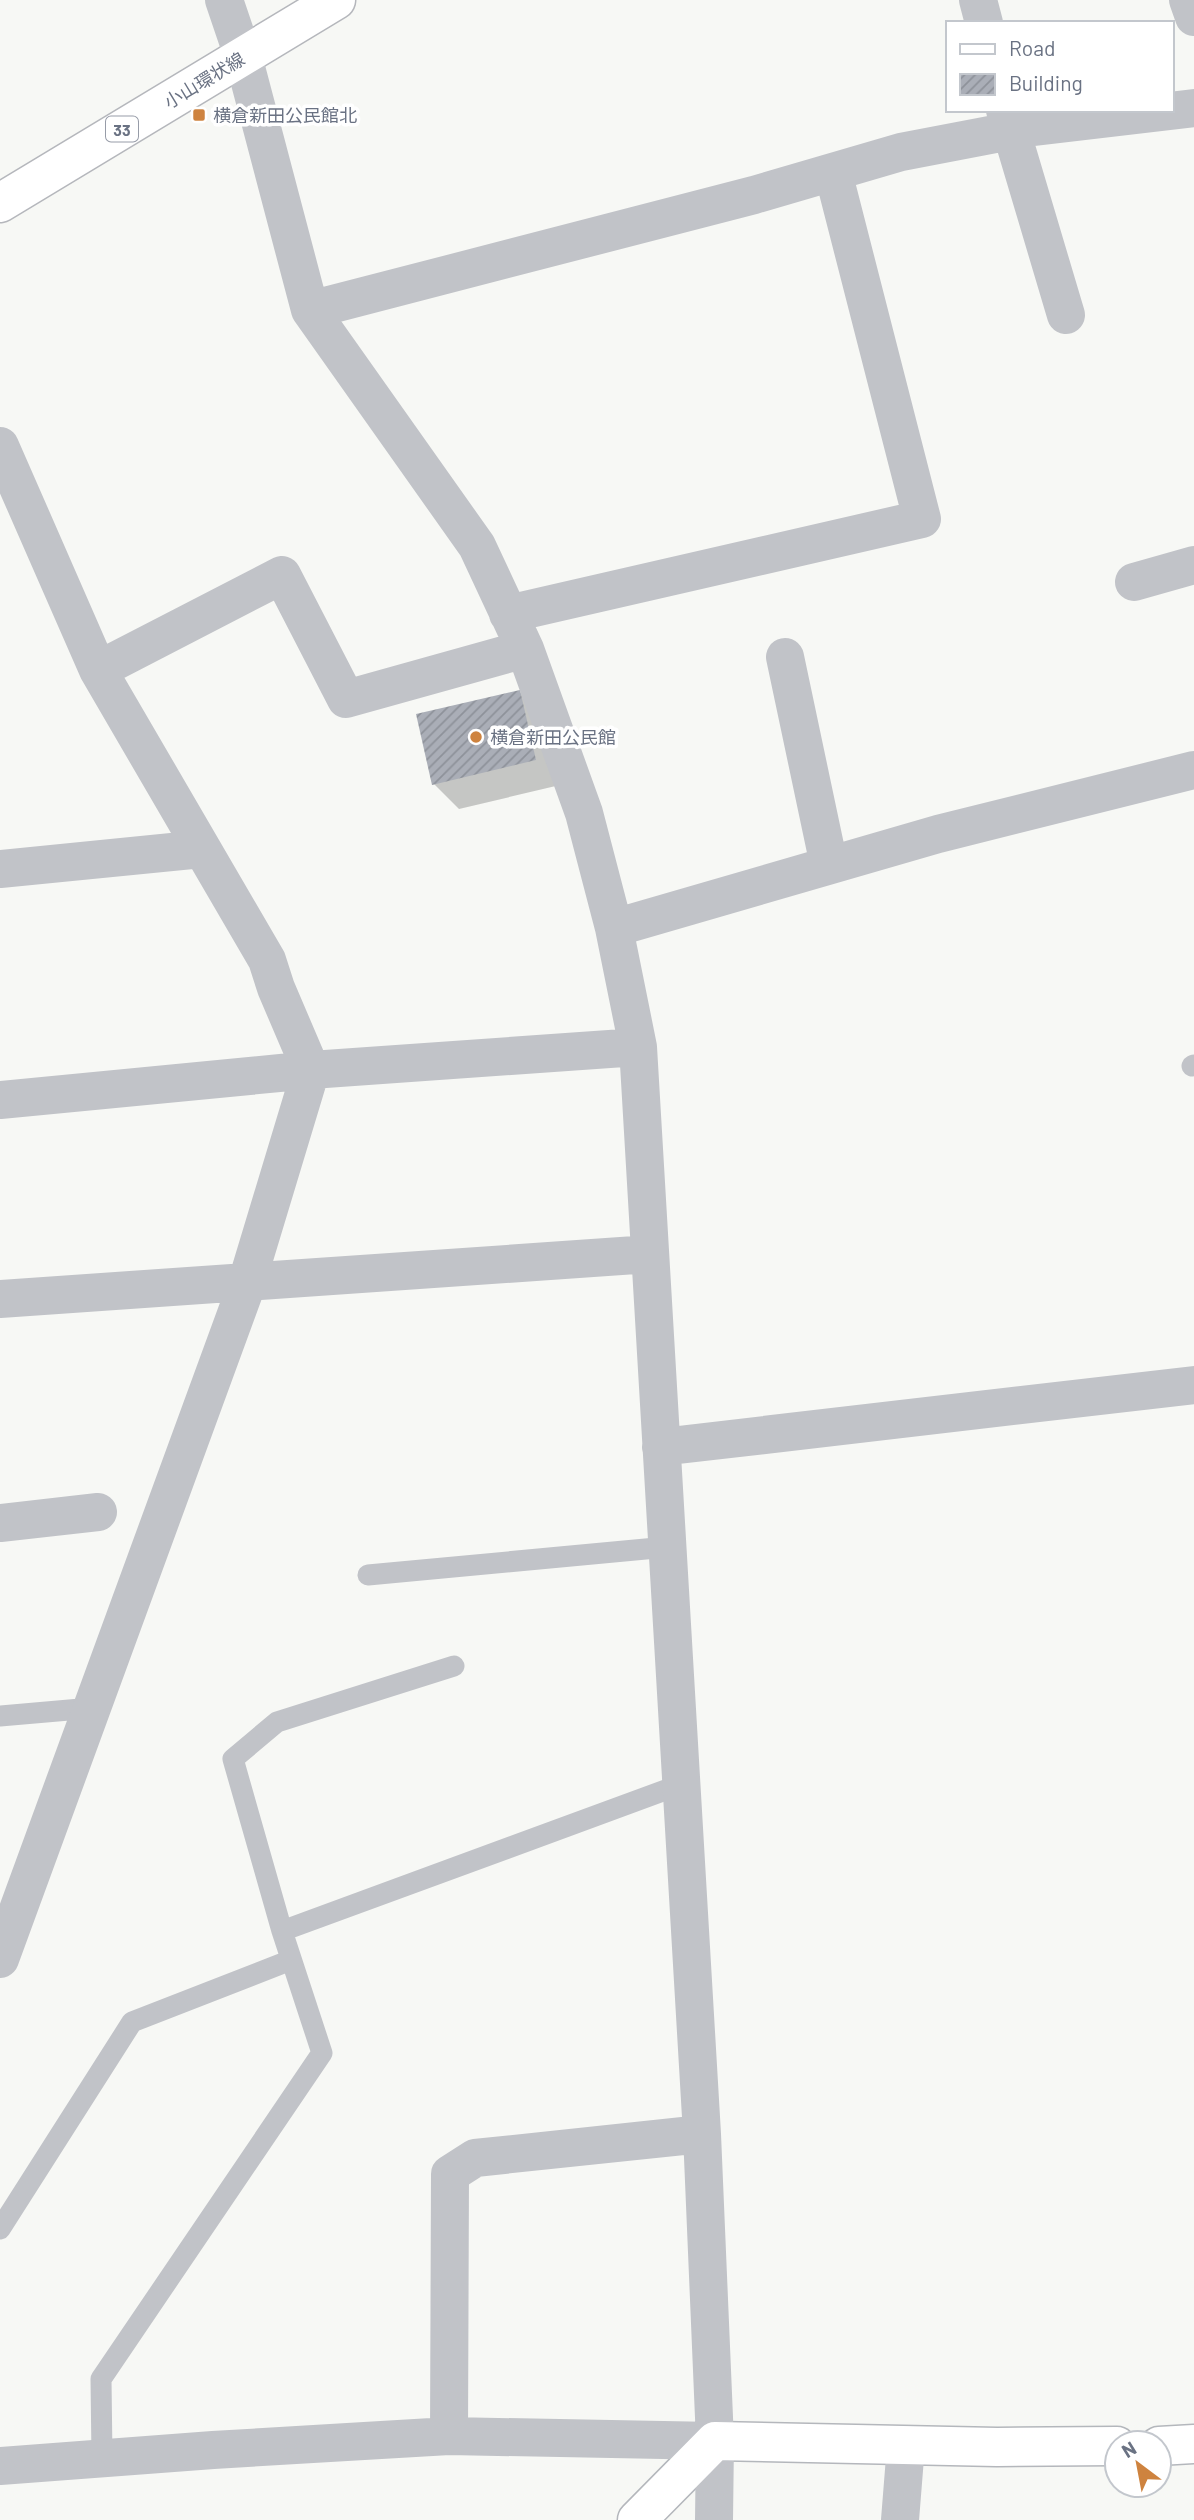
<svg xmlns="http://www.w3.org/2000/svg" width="1194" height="2520" font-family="Barlow,'Noto Sans JP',sans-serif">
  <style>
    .shadow { fill: #0003 }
    .building { fill: url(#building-hatch) }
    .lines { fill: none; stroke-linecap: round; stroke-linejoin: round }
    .secondary-casing { stroke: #b4b7bc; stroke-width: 41 }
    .primary-casing { stroke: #b5b7bc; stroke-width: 41 }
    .lane { stroke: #c1c3c8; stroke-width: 21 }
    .street { stroke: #c1c3c8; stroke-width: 38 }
    .secondary { stroke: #fff; stroke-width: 38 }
    .primary { stroke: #fff; stroke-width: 38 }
    .poi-dot { fill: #ce833f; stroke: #fff; stroke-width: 2.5 }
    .labels { text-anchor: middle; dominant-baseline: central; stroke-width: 7; stroke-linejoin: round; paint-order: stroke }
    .shield { fill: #fff; stroke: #979ca8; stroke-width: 2 }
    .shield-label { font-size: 16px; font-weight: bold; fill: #6a7283 }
    .street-label { font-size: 18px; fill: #6a7283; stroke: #fff }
    .poi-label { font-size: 18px; fill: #6a7283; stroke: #fff; text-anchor: start }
  </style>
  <defs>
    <pattern id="building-hatch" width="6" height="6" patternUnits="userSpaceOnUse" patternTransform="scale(1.75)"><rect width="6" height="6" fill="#aaaeb7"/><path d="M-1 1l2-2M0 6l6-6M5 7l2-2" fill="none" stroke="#8e929a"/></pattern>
  </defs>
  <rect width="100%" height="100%" fill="#f7f8f5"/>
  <path class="shadow" d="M 520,692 L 545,717 L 560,785 L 459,809 L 434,784 Z"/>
  <path class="building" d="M 520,690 L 536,760 L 432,785 L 416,714 Z"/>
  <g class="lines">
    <defs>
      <path id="secondary" d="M 1159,2446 L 1194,2444
        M 637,2520 L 715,2441 L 997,2447 L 1117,2446"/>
      <path id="primary" d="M 0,203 L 336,0"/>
    </defs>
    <use href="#secondary" class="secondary-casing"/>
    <use href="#primary" class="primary-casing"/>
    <path class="lane" d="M 1192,1066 L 1194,1065
      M 368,1575 L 667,1547
      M 0,1716 L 92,1708
      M 282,1931 L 233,1759 L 277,1722 L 454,1666
      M 0,2229 L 132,2022 L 291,1960
      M 102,2458 L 101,2379 L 322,2053 L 282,1931 L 682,1784"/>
    <path class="street" d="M 224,0 L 243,56 L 310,310 L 477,546 L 525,649 L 584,813 L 614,928 L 638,1047 L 702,2134 L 715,2441 L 714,2520
      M 978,0 L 984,23
      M 1188,0 L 1194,17
      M 1005,110 L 1066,315
      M 310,310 L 754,195 L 901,152 L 1026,128 L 1194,108
      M 0,446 L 98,670 L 267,960 L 276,988 L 311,1070 L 243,1295 L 0,1959
      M 1134,582 L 1194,565
      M 508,614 L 922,519 L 833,172
      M 785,657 L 829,865
      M 98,670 L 282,575 L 346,699 L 525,649
      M 0,869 L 202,849
      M 614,928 L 938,834 L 1194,770
      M 0,1100 L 311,1070 L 638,1047
      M 0,1299 L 650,1254
      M 661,1447 L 1194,1385
      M 0,1523 L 98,1512
      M 449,2436 L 450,2174 L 475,2158 L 702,2134
      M 0,2466 L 213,2450 L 449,2436 L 715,2441
      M 900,2520 L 906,2445"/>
    <use href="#secondary" class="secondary"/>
    <use href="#primary" class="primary"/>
  </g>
  <g class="poi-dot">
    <rect x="192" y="108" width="14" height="14" rx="3.5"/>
    <circle cx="476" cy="737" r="7"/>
  </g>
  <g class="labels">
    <rect class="shield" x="106" y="116.5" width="32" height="25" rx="5"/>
    <g class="shield-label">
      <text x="122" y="129">33</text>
    </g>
    <g class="street-label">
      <text transform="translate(204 80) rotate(-31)">小山環状線</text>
    </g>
    <g class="poi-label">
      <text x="213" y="115">横倉新田公民館北</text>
      <text x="490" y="737">横倉新田公民館</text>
    </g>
  </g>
  <rect x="946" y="21" width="228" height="91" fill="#ffffff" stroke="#c3c7cd" stroke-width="2"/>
  <rect x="960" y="44" width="35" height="10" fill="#ffffff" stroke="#c3c7cd" stroke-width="2"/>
  <text x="1009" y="56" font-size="21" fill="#6a7283">Road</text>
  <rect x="960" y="74" width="35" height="21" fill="url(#building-hatch)" stroke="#c3c7cd" stroke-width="2"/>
  <text x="1009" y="91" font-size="21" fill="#6a7283">Building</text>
  <g transform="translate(1138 2464) rotate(328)"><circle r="33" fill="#ffffff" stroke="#c3c7cd" stroke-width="2"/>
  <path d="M0-5L12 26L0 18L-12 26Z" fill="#ce833f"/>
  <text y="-10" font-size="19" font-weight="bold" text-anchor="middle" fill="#6a7283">N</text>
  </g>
</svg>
